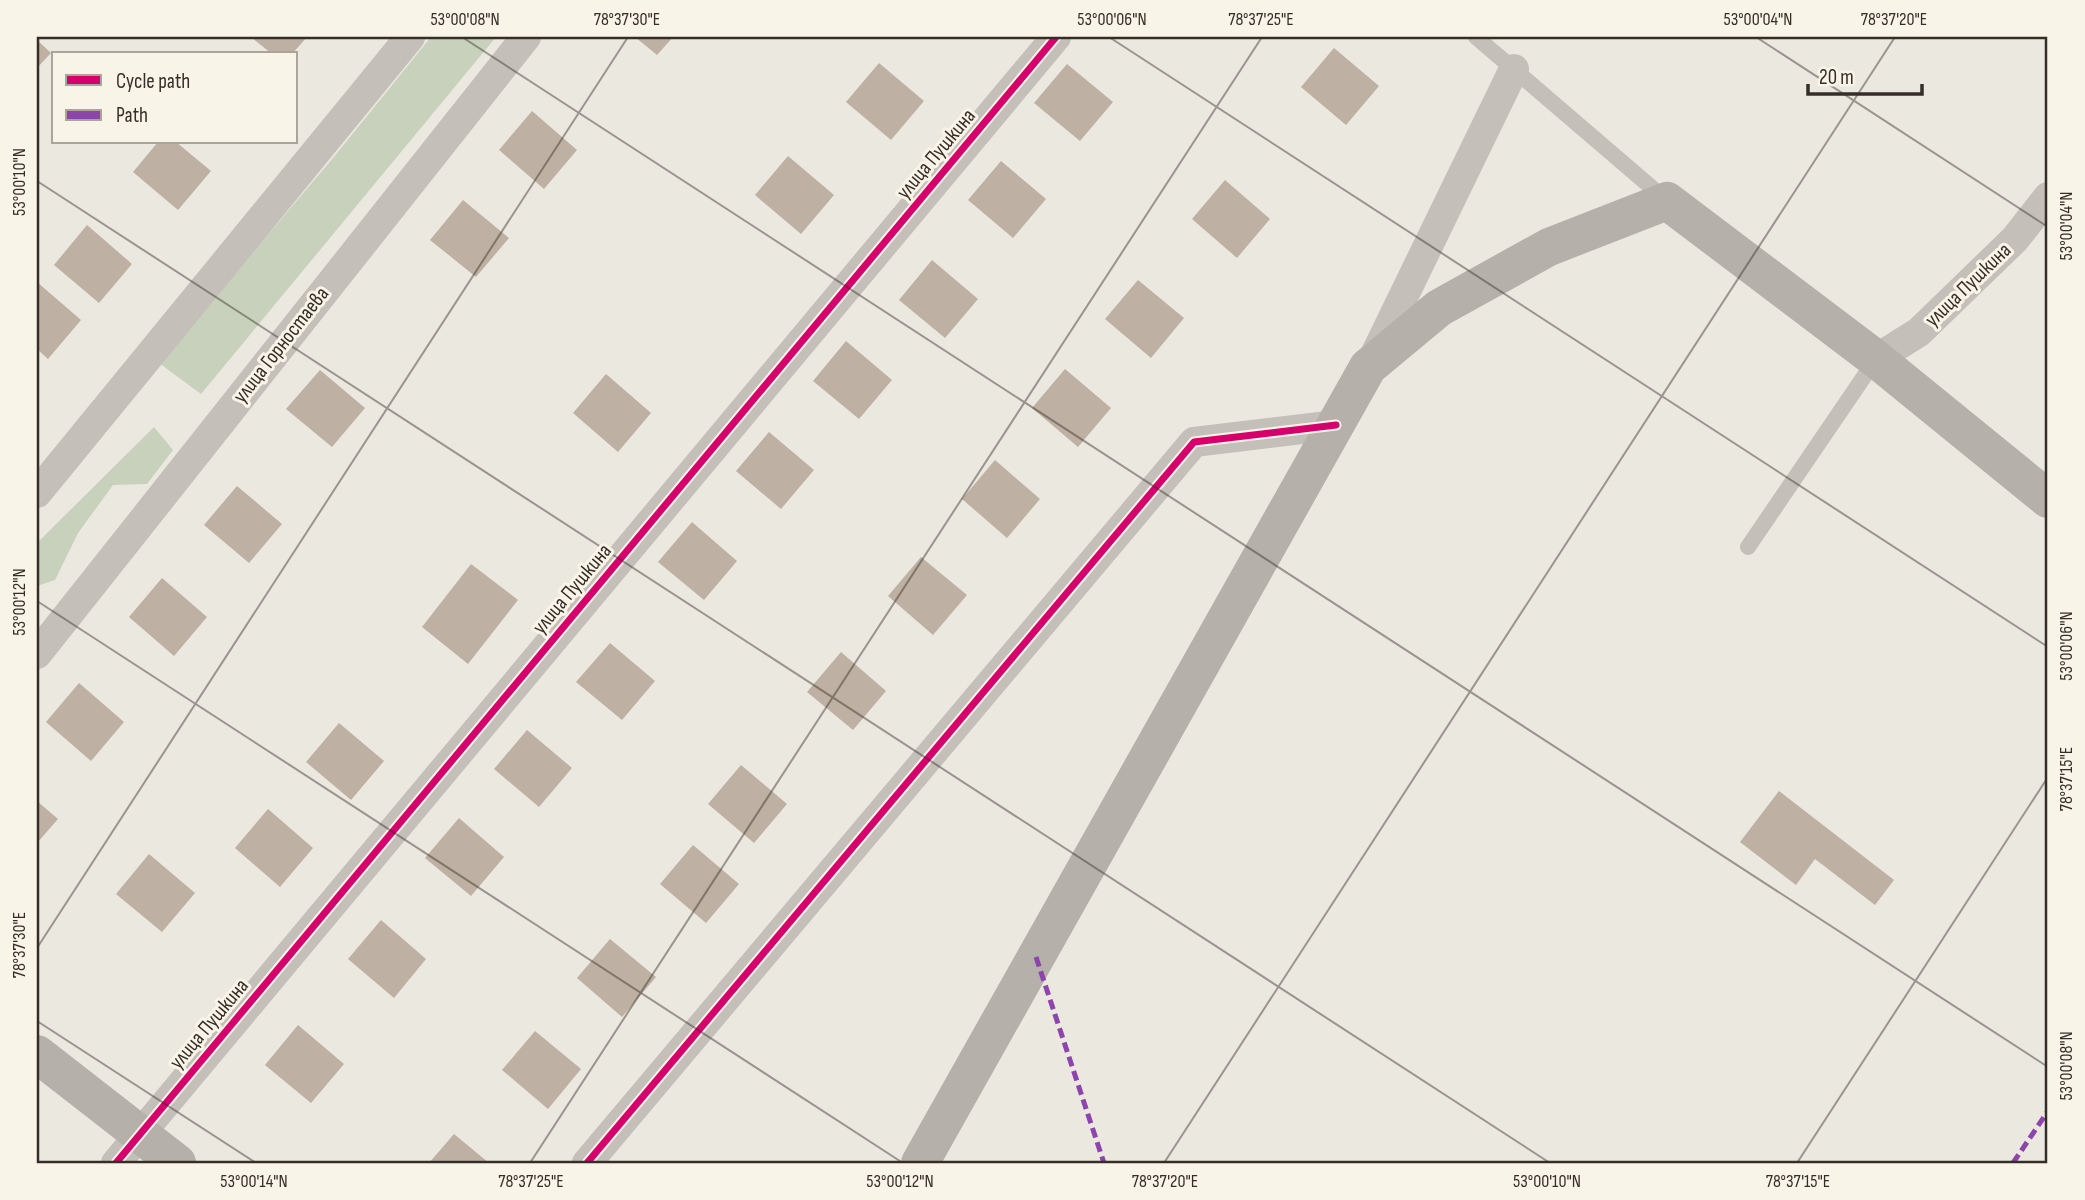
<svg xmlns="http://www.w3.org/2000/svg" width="2085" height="1200" font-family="'Sofia Sans Condensed',sans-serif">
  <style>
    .green { fill: #c8d1bb }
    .building { fill: #beb0a2 }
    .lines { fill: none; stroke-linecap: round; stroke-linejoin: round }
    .service { stroke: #c4c0b9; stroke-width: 16 }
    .minor { stroke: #c4c0b9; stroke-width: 30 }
    .secondary { stroke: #b5b1aa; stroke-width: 38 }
    .quiet { stroke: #8e44ad; stroke-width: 5; stroke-dasharray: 10 5; stroke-linecap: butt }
    .cycleway-casing { stroke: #f8f4e7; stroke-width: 11 }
    .cycleway { stroke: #d6006c; stroke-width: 7 }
    .ticks { fill: none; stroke: #352e28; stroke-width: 2; stroke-opacity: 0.45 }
    .labels { text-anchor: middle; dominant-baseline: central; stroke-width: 6; stroke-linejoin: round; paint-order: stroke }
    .street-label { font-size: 21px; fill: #352e28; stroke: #f8f4e7 }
    .neatline { fill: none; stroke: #352e28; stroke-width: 2.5 }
    .ticks-label { font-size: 18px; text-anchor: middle; fill: #352e28 }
  </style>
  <rect width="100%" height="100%" fill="#ebe8e0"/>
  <path class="green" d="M 431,37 L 496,37 L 201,394 L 159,363 L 333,158 Z
    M 154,427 L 173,450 L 147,484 L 113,485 L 78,533 L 55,580 L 37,586 L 37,543 Z"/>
  <path class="building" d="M 251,37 L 307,37 L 292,54 L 272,54 Z
    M 635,37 L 673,37 L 657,55 Z
    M 37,40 L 51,53 L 37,68 Z
    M 1334,48 L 1379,86 L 1346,125 L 1301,87 Z
    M 879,63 L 924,101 L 891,140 L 846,102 Z
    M 1067,64 L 1113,102 L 1080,141 L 1034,103 Z
    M 532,111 L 577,150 L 544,189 L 499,150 Z
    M 158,142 L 176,142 L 211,171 L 178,210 L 133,172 Z
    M 788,156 L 834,195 L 801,234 L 755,195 Z
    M 1001,161 L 1046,199 L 1013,238 L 968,200 Z
    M 1225,180 L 1270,219 L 1237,258 L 1192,219 Z
    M 463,200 L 509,238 L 476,277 L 430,240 Z
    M 87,225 L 132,264 L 99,303 L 54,265 Z
    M 932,260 L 978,299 L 945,338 L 899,300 Z
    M 1138,280 L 1184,318 L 1151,358 L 1105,319 Z
    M 37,282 L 81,320 L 48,359 L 37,349 Z
    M 846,341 L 892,380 L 859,419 L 813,381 Z
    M 1065,369 L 1111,408 L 1078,447 L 1032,408 Z
    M 320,370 L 365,408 L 332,447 L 286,409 Z
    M 606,374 L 651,413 L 618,452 L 573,413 Z
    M 769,432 L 814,470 L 781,509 L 736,471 Z
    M 995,460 L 1040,499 L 1007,538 L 962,499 Z
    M 237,486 L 282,524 L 249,563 L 204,525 Z
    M 692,522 L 737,561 L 704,600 L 658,562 Z
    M 921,557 L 967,595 L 933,635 L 888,596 Z
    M 471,564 L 518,600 L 468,664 L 422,627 Z
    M 162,578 L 207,617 L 174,656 L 129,617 Z
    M 610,643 L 655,681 L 622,720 L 576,682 Z
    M 841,652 L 886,691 L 853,730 L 807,692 Z
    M 79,683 L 124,722 L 91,761 L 46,722 Z
    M 339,723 L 384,761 L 351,800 L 306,762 Z
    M 527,730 L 572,768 L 539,807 L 494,769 Z
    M 741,765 L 787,804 L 754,843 L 708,804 Z
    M 1779,791 L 1894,880 L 1875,905 L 1815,859 L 1796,885 L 1740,842 Z
    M 37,801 L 58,819 L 37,843 Z
    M 268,809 L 313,848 L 280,887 L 235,848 Z
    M 459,818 L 504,857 L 471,896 L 425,858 Z
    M 693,845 L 739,884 L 706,923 L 660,884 Z
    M 149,854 L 195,893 L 162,932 L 116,894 Z
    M 381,920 L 426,959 L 394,998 L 348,959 Z
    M 610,939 L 656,977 L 622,1017 L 577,978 Z
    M 298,1025 L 344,1064 L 311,1103 L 265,1065 Z
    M 535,1031 L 581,1069 L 548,1109 L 502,1070 Z
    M 454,1134 L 489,1163 L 429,1163 Z"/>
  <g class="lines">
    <path class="service" d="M 1476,37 L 1665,199
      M 1748,547 L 1876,359"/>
    <path class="minor" d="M 1876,359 L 1919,332 L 2015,239 L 2048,197
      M 1372,361 L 1514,69
      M 37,493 L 410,37
      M 37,654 L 526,37
      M 116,1163 L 1056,37
      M 587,1163 L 1194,442 L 1336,425"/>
    <path class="secondary" d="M 37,1054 L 177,1163
      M 920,1163 L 1368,367 L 1439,308 L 1549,247 L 1667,201 L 1876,359 L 2048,499"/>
    <path class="quiet" d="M 1036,957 L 1104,1163
      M 2013,1163 L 2048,1111"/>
    <defs>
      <path id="cycleway" d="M 116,1163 L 1056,37
        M 587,1163 L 1194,442 L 1336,425"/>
    </defs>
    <use href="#cycleway" class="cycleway-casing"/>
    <use href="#cycleway" class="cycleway"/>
  </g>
  <path class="ticks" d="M 462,37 L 2048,1067M 1109,37 L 2048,647M 1756,37 L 2048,227M 37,181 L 1550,1163M 37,601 L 903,1163M 37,948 L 628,37M 37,1021 L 256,1163M 530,1163 L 1262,37M 1164,1163 L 1895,37M 1797,1163 L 2048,777"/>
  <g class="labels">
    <g class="street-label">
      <text transform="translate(936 154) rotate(-50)">улица Пушкина</text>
      <text transform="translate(1968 285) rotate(-44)">улица Пушкина</text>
      <text transform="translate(281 345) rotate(-52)">улица Горностаева</text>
      <text transform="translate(572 589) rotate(-50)">улица Пушкина</text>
      <text transform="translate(209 1024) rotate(-50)">улица Пушкина</text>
    </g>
  </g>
  <rect width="2085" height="1200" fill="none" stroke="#f8f4e7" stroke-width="77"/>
  <rect x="52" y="52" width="245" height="91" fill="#f8f4e7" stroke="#aaa59b" stroke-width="2"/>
  <rect x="66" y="75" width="35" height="10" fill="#d6006c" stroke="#aaa59b" stroke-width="2"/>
  <text x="116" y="88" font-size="21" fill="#352e28">Cycle path</text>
  <rect x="66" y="110" width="35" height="10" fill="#8e44ad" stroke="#aaa59b" stroke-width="2"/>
  <text x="116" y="122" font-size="21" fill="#352e28">Path</text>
  <path d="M1808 84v10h114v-10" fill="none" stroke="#352e28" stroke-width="3.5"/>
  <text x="1819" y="84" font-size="21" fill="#352e28" stroke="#f8f4e7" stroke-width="5" paint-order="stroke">20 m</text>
  <rect x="38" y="38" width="2008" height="1124" class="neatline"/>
  <g class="ticks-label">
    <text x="465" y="25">53°00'08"N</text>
    <text x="627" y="25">78°37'30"E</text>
    <text x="1112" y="25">53°00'06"N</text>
    <text x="1261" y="25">78°37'25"E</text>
    <text x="1758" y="25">53°00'04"N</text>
    <text x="1894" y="25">78°37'20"E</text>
    <text transform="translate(19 182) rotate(-90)" y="6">53°00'10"N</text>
    <text transform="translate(2066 226) rotate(-90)" y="6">53°00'04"N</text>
    <text transform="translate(19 602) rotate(-90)" y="6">53°00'12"N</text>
    <text transform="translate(2066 646) rotate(-90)" y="6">53°00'06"N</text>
    <text transform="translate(2066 779) rotate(-90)" y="6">78°37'15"E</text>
    <text transform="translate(19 945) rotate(-90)" y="6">78°37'30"E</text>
    <text transform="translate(2066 1066) rotate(-90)" y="6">53°00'08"N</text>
    <text x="254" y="1187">53°00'14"N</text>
    <text x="531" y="1187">78°37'25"E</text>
    <text x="900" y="1187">53°00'12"N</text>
    <text x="1165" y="1187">78°37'20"E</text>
    <text x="1547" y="1187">53°00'10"N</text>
    <text x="1798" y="1187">78°37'15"E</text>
  </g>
</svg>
